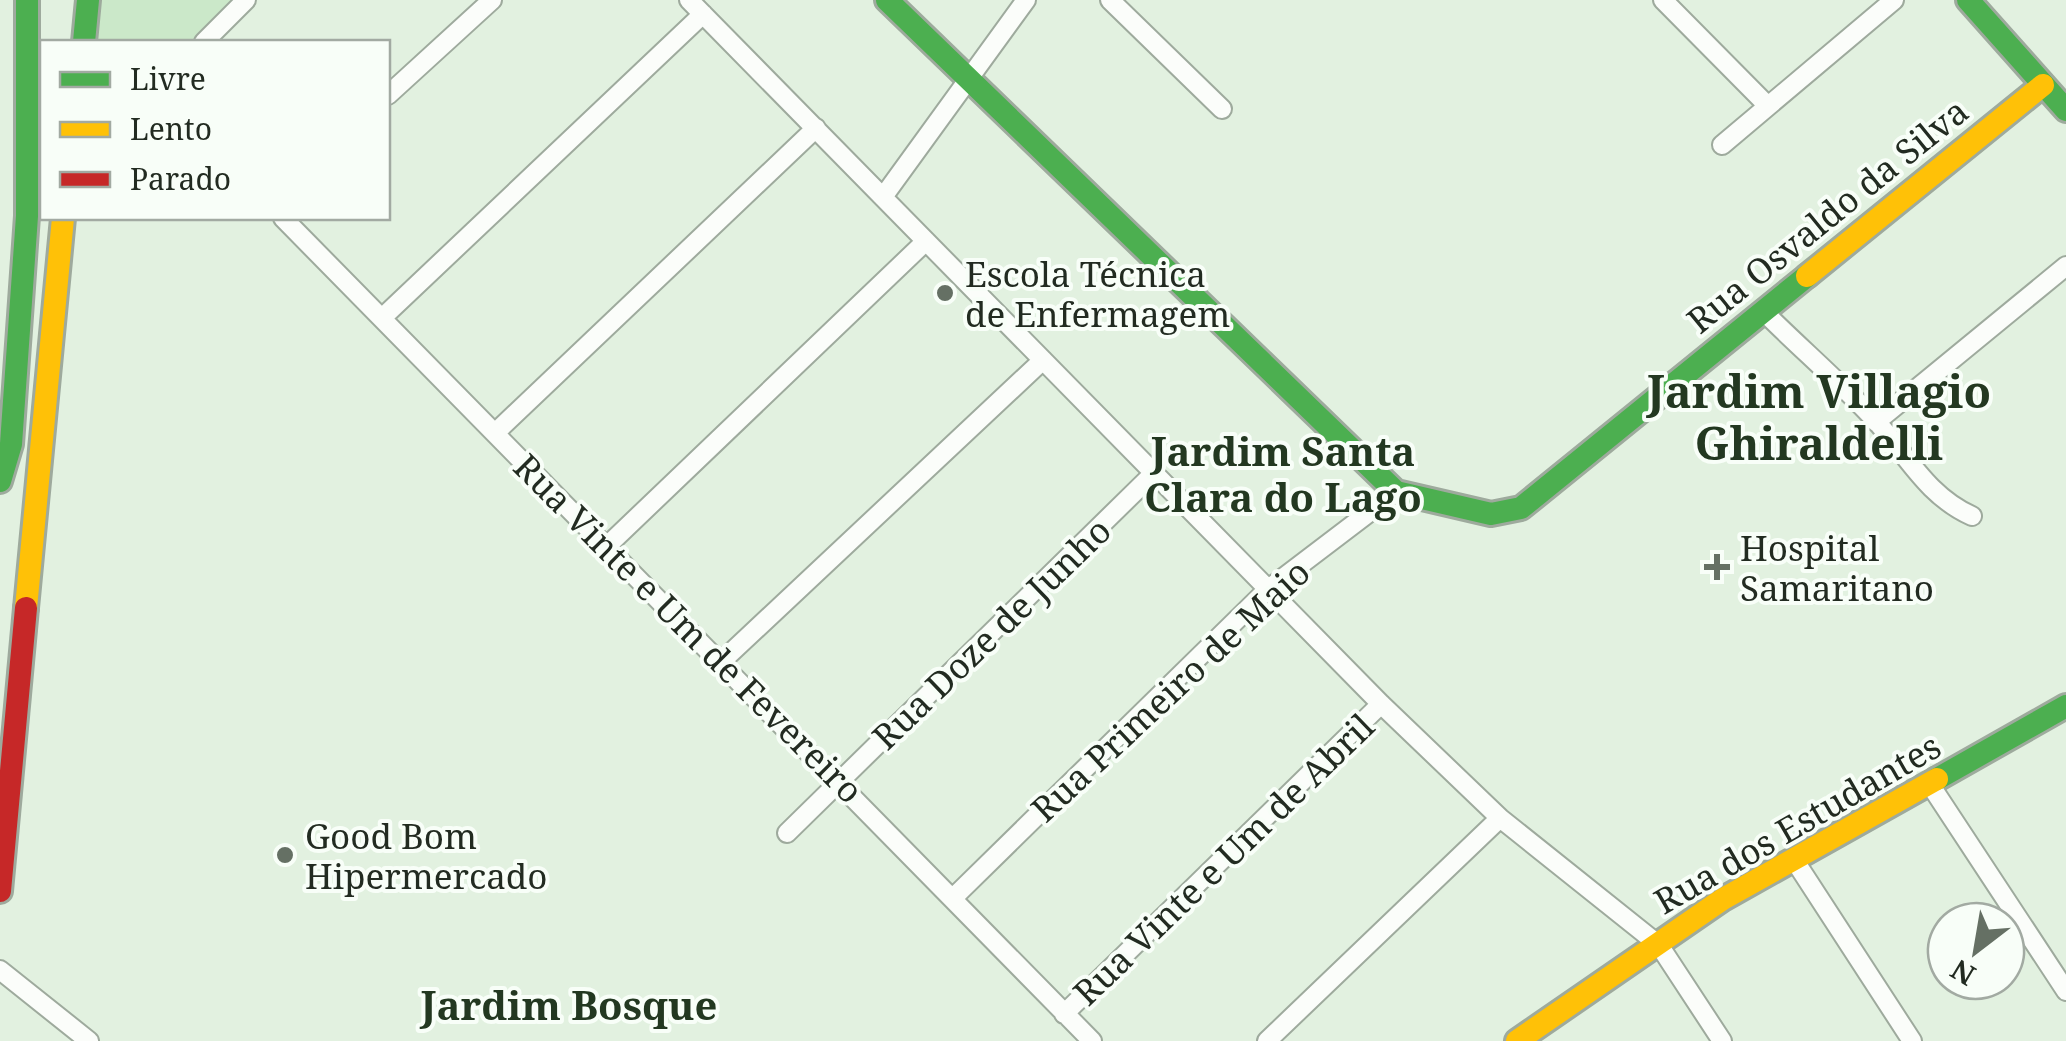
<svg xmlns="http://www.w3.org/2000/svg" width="2066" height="1041" font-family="'Noto Serif',serif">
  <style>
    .green { fill: #cbe8c9 }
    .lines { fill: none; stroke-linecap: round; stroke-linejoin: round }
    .street-casing { stroke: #9eaa9d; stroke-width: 22 }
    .fast-casing { stroke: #9eaa9d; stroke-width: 28 }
    .slow-casing { stroke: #9eaa9d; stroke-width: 28 }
    .jam-casing { stroke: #9eaa9d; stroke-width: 28 }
    .street { stroke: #fbfdfa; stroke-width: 18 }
    .fast { stroke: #4caf50; stroke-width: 22 }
    .slow { stroke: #ffc107; stroke-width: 22 }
    .jam { stroke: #c62828; stroke-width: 22 }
    .poi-dot { fill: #657064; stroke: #f8fef8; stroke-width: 4 }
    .labels { text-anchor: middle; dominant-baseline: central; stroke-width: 8; stroke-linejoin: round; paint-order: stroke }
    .street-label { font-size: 35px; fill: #222b21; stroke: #f8fef8 }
    .poi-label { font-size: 35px; fill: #222b21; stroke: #f8fef8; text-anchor: start }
    .quarter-label { font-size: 40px; font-weight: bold; fill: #233821; stroke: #f8fef8 }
    .district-label { font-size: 45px; font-weight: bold; fill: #233821; stroke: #f8fef8 }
  </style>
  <rect width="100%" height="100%" fill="#e2f1e0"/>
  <path class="green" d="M 99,0 L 237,0 L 196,42 L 94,42 Z"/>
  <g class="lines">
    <defs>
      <path id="street" d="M 689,0 L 1381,704 L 1500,818 L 1659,945 L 1722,1041
        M 1110,0 L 1222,109
        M 1663,0 L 1766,104
        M 204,42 L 246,0
        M 388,95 L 492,0
        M 1722,145 L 1894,0
        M 883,197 L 1026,0
        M 283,218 L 1092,1041
        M 1764,312 C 1800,348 1840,382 1875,420 C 1907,455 1927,496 1972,516
        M 382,318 L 703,14
        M 1876,422 L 2066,266
        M 495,433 L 816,128
        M 606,547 L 926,241
        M 721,662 L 1043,360
        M 1931,786 L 2066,991
        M 787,833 L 1153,474
        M 1793,858 L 1912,1041
        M 953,898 L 1267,590 L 1396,492
        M 0,970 L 89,1041
        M 1064,1014 L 1381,704
        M 1267,1041 L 1500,818"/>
      <path id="fast" d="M 887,0 L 1396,492 L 1491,514 L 1521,508 L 1807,276
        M 1968,0 L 2066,110
        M 84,42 L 88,0
        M 0,481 L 11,444 L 27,216 L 27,0
        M 1937,779 L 2066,706"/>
      <path id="slow" d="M 1807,276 L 2043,85
        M 26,608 L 63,218
        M 1517,1041 L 1723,899 L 1937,779"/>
      <path id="jam" d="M 0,891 L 26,608"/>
    </defs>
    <use href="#street" class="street-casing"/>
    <use href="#fast" class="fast-casing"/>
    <use href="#slow" class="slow-casing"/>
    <use href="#jam" class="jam-casing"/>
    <use href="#street" class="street"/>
    <use href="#fast" class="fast"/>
    <use href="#slow" class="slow"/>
    <use href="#jam" class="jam"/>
  </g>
  <g class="poi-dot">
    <circle cx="945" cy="293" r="10"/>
    <path d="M1712 552h10v10h10v10h-10v10h-10v-10h-10v-10h10z"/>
    <circle cx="285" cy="855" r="10"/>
  </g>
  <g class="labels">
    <g class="street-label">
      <text transform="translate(1827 215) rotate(-39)">Rua Osvaldo da Silva</text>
      <text transform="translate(689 628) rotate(45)">Rua Vinte e Um de Fevereiro</text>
      <text transform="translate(991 633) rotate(-44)">Rua Doze de Junho</text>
      <text transform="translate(1170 690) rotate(-43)">Rua Primeiro de Maio</text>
      <text transform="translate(1797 823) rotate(-30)">Rua dos Estudantes</text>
      <text transform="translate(1223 859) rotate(-44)">Rua Vinte e Um de Abril</text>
    </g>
    <g class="poi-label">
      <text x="965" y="273">Escola Técnica<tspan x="965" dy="40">de Enfermagem</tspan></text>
      <text x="1740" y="547">Hospital<tspan x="1740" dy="40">Samaritano</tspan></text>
      <text x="305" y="835">Good Bom<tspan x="305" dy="40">Hipermercado</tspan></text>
    </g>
    <g class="quarter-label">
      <text x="1283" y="450">Jardim Santa<tspan x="1283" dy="46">Clara do Lago</tspan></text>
      <text x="569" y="1004">Jardim Bosque</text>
    </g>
    <g class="district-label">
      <text x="1819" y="390">Jardim Villagio<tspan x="1819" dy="52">Ghiraldelli</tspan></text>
    </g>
  </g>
  <rect x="40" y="40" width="350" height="180" fill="#f8fef8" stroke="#a2aaa2" stroke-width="2.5"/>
  <rect x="60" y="72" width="50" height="15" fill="#4caf50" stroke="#a2aaa2" stroke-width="2.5"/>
  <text x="130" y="90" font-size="30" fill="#222b21">Livre</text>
  <rect x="60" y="122" width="50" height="15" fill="#ffc107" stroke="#a2aaa2" stroke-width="2.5"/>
  <text x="130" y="140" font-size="30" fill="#222b21">Lento</text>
  <rect x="60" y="172" width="50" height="15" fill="#c62828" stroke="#a2aaa2" stroke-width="2.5"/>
  <text x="130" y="190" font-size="30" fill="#222b21">Parado</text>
  <g transform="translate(1976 951) rotate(211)"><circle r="48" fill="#f8fef8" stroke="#a2aaa2" stroke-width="2.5"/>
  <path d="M0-8L18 38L0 25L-18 38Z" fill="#657064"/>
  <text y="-15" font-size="28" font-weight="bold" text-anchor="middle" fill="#222b21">N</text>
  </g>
</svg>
